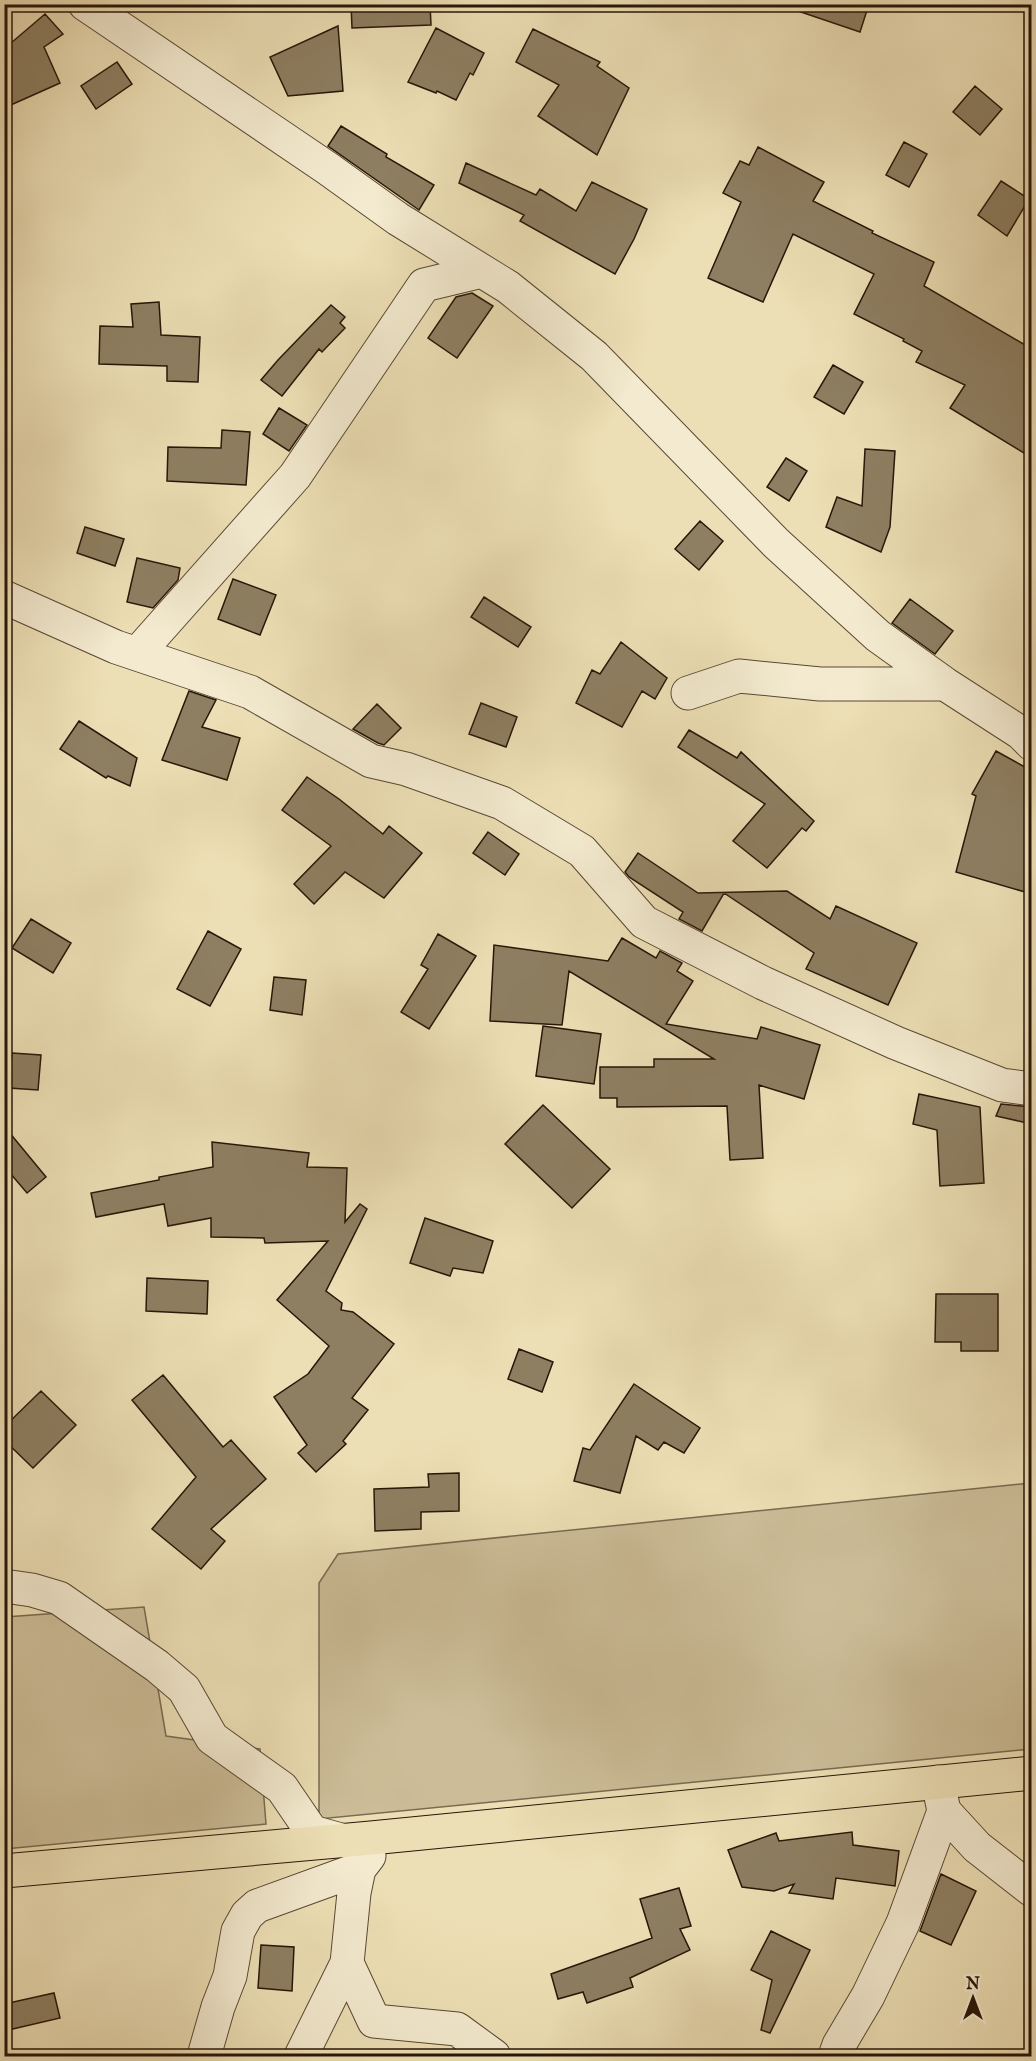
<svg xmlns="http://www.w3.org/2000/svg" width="1036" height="2061" font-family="'IM FELL English',serif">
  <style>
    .green { fill: #ccbd98; stroke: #7a6a50; stroke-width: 1.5 }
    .building { fill: #8e7f62; stroke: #281608; stroke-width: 1.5 }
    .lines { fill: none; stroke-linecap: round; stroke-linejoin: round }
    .minor-casing { stroke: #594833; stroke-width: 35 }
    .tertiary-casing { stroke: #594833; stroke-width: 35 }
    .primary-casing { stroke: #281608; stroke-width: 35 }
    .minor { stroke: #f3eacf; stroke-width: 33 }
    .tertiary { stroke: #f3eacf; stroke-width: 33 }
    .primary { stroke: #eddfb5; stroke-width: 33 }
  </style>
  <rect width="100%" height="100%" fill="#eddfb5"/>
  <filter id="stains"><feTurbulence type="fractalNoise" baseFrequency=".00333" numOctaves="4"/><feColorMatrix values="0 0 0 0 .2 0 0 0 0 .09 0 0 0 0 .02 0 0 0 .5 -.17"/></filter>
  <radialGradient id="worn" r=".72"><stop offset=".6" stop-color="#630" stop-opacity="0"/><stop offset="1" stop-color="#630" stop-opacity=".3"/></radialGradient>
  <path class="green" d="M 1031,1483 L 1031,1749 L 319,1819 L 319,1583 L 338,1554 Z
    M 144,1607 L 166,1736 L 260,1749 L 266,1824 L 5,1849 L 5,1617 Z"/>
  <path class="building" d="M 351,4 L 430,4 L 431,25 L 352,28 Z
    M 793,4 L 869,4 L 860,32 L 792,9 Z
    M 45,14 L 63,34 L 44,47 L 60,83 L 4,108 L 4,49 Z
    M 338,26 L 343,91 L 288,96 L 270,57 Z
    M 436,28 L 484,53 L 473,75 L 470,73 L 456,100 L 437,91 L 436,93 L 408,82 Z
    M 533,29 L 600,62 L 597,66 L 629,88 L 597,155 L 538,116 L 559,85 L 516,62 Z
    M 117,62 L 132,84 L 96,109 L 81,86 Z
    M 975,86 L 1002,109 L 980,135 L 953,112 Z
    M 341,126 L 387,154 L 386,157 L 434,185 L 419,210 L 328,146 Z
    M 904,142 L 927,154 L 909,187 L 886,175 Z
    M 758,147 L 824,182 L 813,201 L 873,231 L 872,233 L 934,262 L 924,286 L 1032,349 L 1032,458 L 950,408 L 965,385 L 916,362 L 922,351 L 903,341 L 904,339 L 854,314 L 874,274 L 793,234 L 763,302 L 708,278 L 741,202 L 723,193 L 740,161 L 749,165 Z
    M 466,163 L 536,195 L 540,189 L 576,211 L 592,182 L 647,209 L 634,239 L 615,274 L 520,221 L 524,215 L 459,183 Z
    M 1001,181 L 1029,199 L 1007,236 L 978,215 Z
    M 472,293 L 493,306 L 457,358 L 428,338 L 456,297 Z
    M 159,302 L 161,335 L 200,337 L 198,382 L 167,381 L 167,366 L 99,364 L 100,326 L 133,327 L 131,304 Z
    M 331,305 L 345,317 L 340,323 L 345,328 L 322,352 L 319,349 L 282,396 L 261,380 L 278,360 Z
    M 833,365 L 863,382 L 844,414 L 814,397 Z
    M 279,408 L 307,425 L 289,451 L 263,434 Z
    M 222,430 L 250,432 L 246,485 L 167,481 L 168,447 L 221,448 Z
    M 865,449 L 895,451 L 890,527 L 881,552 L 826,527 L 837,497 L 862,506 Z
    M 786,458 L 807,471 L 789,501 L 767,487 Z
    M 700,521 L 723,541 L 699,570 L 675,549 Z
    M 85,527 L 124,539 L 115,566 L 77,553 Z
    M 137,558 L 180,568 L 178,580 L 153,608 L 127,602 Z
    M 233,579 L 276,595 L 260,635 L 218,619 Z
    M 484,597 L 531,627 L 518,647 L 471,617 Z
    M 910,599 L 953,631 L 935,654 L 892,623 Z
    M 621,642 L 667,678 L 655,699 L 642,691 L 622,727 L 576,703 L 592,670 L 600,674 Z
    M 189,691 L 216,700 L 202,727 L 240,738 L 227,780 L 162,760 Z
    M 481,703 L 517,717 L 506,747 L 469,734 Z
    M 377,704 L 401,728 L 384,745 L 378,743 L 353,729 Z
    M 79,721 L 137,758 L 130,786 L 108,776 L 106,778 L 60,749 Z
    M 689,730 L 737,758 L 741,752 L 814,821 L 806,831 L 802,828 L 767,868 L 733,841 L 765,804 L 678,747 Z
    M 996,751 L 1032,771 L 1032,894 L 956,872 L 976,796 L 972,794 Z
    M 307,777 L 339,799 L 383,834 L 389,826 L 422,853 L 384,898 L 345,872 L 314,904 L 294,884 L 331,846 L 282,810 Z
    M 488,832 L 519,854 L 505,875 L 473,853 Z
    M 638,853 L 698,893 L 787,891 L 830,919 L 836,906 L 917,943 L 888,1005 L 806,969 L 814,953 L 724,893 L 702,931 L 679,919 L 683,912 L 629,877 L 625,872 Z
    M 31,919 L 71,943 L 53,973 L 12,948 Z
    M 208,931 L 241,949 L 210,1006 L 177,989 Z
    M 438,934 L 476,956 L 429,1029 L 401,1012 L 428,969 L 421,965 Z
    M 622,938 L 656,958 L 660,951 L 682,963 L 677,971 L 693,981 L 666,1024 L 757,1039 L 761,1027 L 820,1045 L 804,1099 L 759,1085 L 763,1158 L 730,1160 L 727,1106 L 617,1107 L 617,1098 L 600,1098 L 600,1067 L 654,1067 L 654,1059 L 714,1059 L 569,971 L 562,1025 L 490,1021 L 494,945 L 608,961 Z
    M 274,977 L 306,980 L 302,1015 L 270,1010 Z
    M 543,1026 L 601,1034 L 594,1084 L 536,1076 Z
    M 12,1053 L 41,1055 L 38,1090 L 9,1088 Z
    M 919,1094 L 980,1107 L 984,1183 L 940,1186 L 937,1130 L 913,1124 Z
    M 1001,1104 L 1032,1107 L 1032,1124 L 996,1116 Z
    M 543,1105 L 610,1169 L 572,1208 L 505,1144 Z
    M 4,1126 L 46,1177 L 27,1193 L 4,1166 Z
    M 212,1142 L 309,1153 L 307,1167 L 347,1168 L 345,1222 L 360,1204 L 367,1209 L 326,1291 L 342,1303 L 341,1310 L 353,1312 L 394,1344 L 352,1398 L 368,1410 L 343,1441 L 346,1444 L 316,1472 L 298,1453 L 307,1445 L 274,1397 L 308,1374 L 329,1346 L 277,1300 L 328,1241 L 265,1243 L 264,1238 L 211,1237 L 211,1218 L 168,1226 L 164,1204 L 96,1217 L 91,1193 L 159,1180 L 159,1177 L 213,1167 Z
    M 425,1218 L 493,1241 L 483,1273 L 453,1268 L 450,1276 L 410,1263 Z
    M 147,1278 L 208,1281 L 207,1314 L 146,1311 Z
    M 936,1294 L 998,1294 L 998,1351 L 961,1351 L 961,1342 L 935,1342 Z
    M 519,1349 L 553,1362 L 542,1392 L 508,1379 Z
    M 163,1375 L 223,1447 L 231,1440 L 266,1479 L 211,1529 L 225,1541 L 201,1569 L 152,1529 L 196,1477 L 132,1400 Z
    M 634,1384 L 700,1428 L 684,1453 L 664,1442 L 658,1450 L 636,1436 L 620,1493 L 574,1481 L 583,1448 L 590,1450 Z
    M 41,1391 L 76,1425 L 33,1468 L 4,1440 L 4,1427 Z
    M 459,1473 L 459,1511 L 421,1512 L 421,1529 L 375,1531 L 374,1489 L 429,1487 L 428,1474 Z
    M 852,1832 L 853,1845 L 899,1851 L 895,1886 L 836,1878 L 833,1899 L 789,1893 L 794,1884 L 774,1891 L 742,1887 L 728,1850 L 776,1833 L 779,1841 Z
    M 941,1874 L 976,1891 L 951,1945 L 920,1931 Z
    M 679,1888 L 691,1926 L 680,1929 L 690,1950 L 630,1978 L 633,1987 L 587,2003 L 583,1992 L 558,1999 L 551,1974 L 652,1938 L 640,1899 Z
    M 771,1931 L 810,1950 L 770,2033 L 761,2030 L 772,1980 L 751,1970 Z
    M 261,1945 L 294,1947 L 292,1991 L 258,1988 Z
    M 54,1993 L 60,2018 L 4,2031 L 4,2004 Z"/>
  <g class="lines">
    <defs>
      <path id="minor" d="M 85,4 L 327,168 L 398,219 L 508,287 L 594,356 L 776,543 L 878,636 L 945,684 L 1021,733 L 1032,744
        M 4,597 L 116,647 L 250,692 L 371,761 L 406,769 L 502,803 L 582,851 L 644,922 L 763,983 L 896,1043 L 1002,1085 L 1032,1089
        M 137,654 L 295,476 L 424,285 L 482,271
        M 688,693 L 739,676 L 820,684 L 945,684
        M 4,1586 L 32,1590 L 59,1598 L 157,1666 L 184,1689 L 212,1738 L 282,1788 L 312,1832 L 341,1840
        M 944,1811 L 977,1847 L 1032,1890
        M 347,1963 L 374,2021 L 457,2029 L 494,2056
        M 204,2056 L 218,2007 L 230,1976 L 238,1931 L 247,1915 L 257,1906 L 359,1869
        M 301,2056 L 347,1963 L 354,1893 L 359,1869 L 369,1856"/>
      <path id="tertiary" d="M 835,2056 L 839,2045 L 868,1996 L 903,1923 L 944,1811 L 938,1782"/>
      <path id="primary" d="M 4,1871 L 371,1838 L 1032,1773"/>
    </defs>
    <use href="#minor" class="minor-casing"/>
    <use href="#tertiary" class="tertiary-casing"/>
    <use href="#primary" class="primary-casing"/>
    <use href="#minor" class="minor"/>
    <use href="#tertiary" class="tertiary"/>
    <use href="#primary" class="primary"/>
  </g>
  <rect width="1036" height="2061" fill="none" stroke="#eddfb5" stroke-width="24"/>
  <rect x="6" y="6" width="1024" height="2049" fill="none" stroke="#281608" stroke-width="3"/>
  <rect x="12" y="12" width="1012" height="2037" fill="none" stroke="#281608" stroke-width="1.5"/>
  <g transform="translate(973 1998)" stroke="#f3eacf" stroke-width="4.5" paint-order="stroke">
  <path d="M0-4.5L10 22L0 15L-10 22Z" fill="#281608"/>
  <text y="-9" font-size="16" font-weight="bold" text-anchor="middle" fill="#281608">N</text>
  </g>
  <rect width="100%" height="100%" filter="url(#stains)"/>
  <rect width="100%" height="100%" fill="url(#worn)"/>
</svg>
